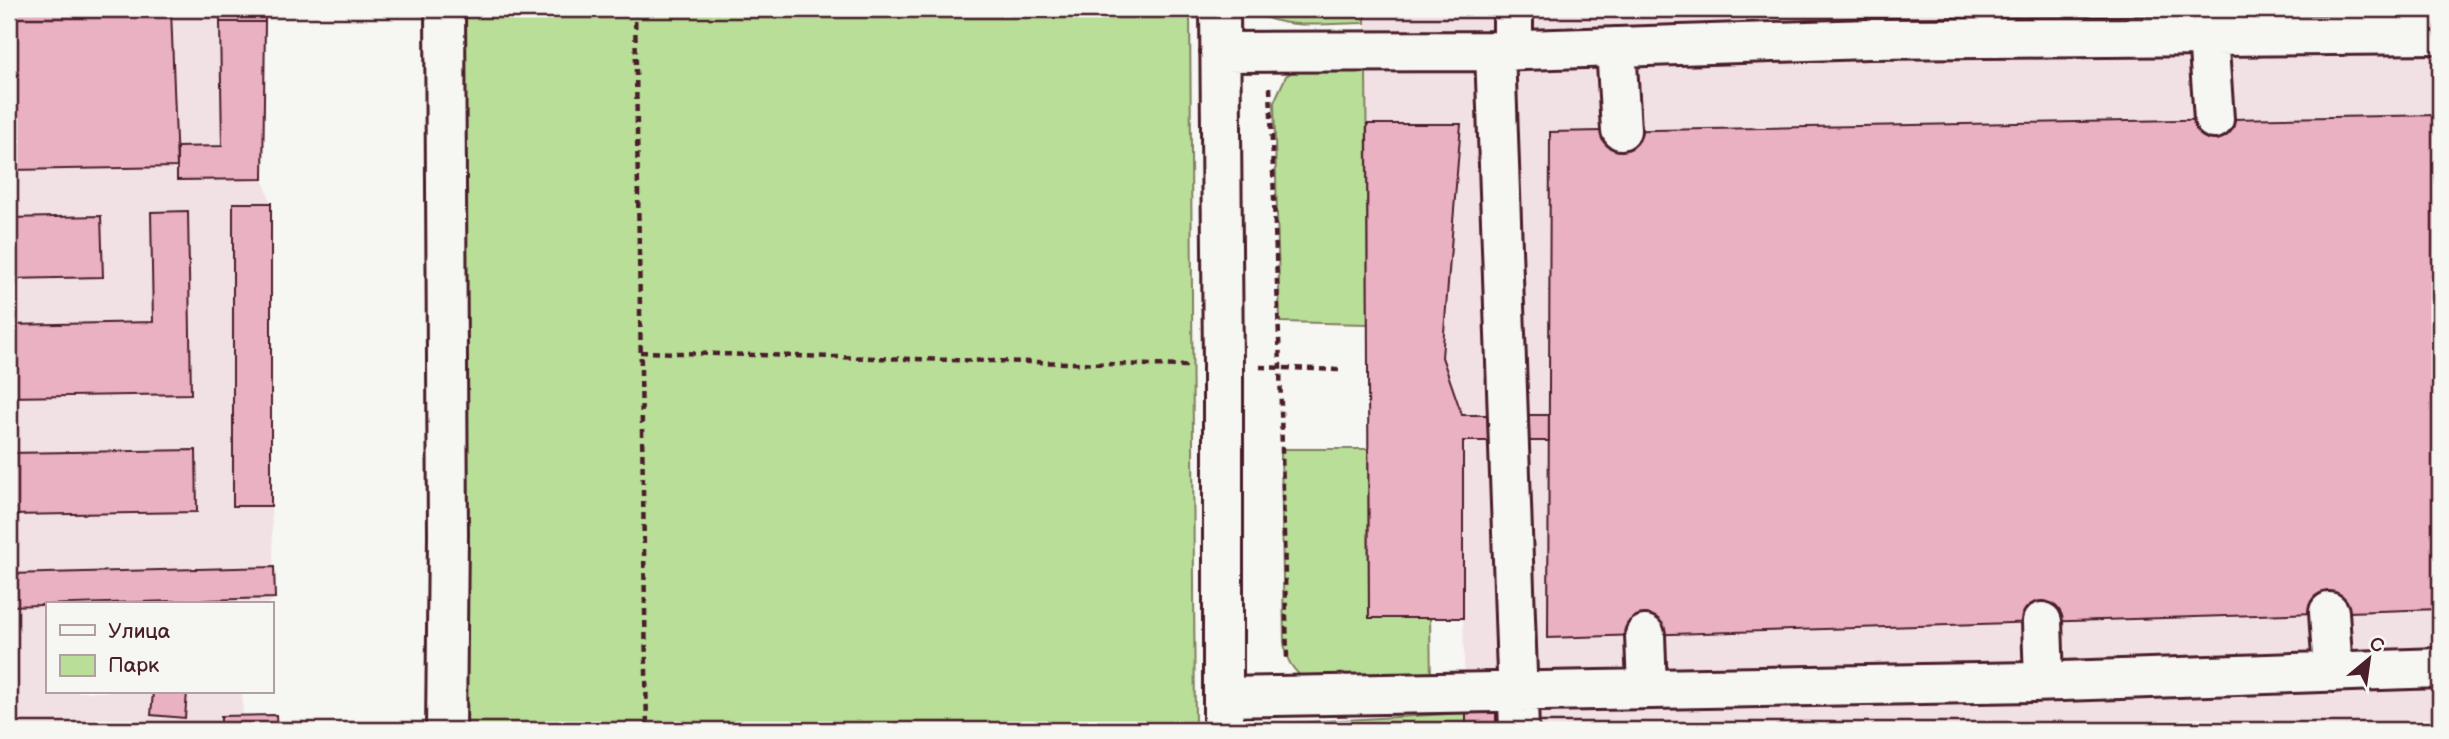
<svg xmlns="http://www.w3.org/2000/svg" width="2449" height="739" font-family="'Balsamiq Sans',sans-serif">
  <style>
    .built { fill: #f2e1e4 }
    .green { fill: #b9de98; stroke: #827e62; stroke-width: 2 }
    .building { fill: #eab1c3; stroke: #4a1f2b; stroke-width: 2 }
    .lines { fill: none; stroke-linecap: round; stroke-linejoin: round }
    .minor-casing { stroke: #4a1f2b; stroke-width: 44 }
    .path { stroke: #4a1f2b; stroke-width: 4.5; stroke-dasharray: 7 5; stroke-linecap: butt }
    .minor { stroke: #f6f6f2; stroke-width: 38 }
  </style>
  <rect width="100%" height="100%" fill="#f6f6f2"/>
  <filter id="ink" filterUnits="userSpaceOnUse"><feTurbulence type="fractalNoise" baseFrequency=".0143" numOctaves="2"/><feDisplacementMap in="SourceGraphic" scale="14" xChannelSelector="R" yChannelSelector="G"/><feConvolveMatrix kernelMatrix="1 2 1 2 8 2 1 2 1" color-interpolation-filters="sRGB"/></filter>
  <g filter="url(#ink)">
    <path class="built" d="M 9,9 L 265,9 L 263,179 L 271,203 L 271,506 L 275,598 L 268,604 L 47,604 L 47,692 L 242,692 L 243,715 L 276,715 L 277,730 L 9,730 Z
      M 1365,9 L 2440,9 L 2440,730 L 1466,730 L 1463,619 L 1369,618 Z"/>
    <path class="green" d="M 465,9 L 1190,9 L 1195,730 L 460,730 Z
      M 1251,9 L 1365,9 L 1365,23 C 1329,23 1281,32 1251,9 Z
      M 1306,64 L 1366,65 L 1368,324 L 1280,322 L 1274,102 L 1286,76 Z
      M 1281,449 L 1368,449 L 1369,618 L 1430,618 L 1431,684 L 1303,678 C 1290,667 1286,658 1284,642 Z
      M 1466,713 L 1466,730 L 1265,730 L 1275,724 Z"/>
    <path class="building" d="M 9,9 L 171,9 L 177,167 L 12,170 Z
      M 220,9 L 265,9 L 265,22 L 220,22 Z
      M 220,22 L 265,22 L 263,179 L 177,180 L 177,147 L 222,146 Z
      M 2440,115 L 2440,609 L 1548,638 L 1550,132 Z
      M 9,119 L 11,119 L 12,184 L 9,184 Z
      M 1367,124 L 1461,124 L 1442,357 L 1462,415 L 1549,415 L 1549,441 L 1463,441 L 1463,618 L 1369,618 Z
      M 233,203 L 271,203 L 271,506 L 233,506 Z
      M 188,211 L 191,394 L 9,397 L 9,325 L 153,322 L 151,212 Z
      M 101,216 L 103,277 L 9,279 L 9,218 Z
      M 196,450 L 197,512 L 9,515 L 9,453 Z
      M 274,567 L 275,598 L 9,606 L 9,574 Z
      M 153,692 L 187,692 L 185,718 L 151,715 Z
      M 1466,713 L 1496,713 L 1496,730 L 1466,730 Z
      M 276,715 L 277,730 L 221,730 L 221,716 Z"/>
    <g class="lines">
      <defs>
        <path id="minor" d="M 445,9 L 448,535 L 446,730
          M 1220,9 L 1223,367 L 1223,730
          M 1513,9 L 1513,51
          M 2208,36 L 2214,119
          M 1616,47 L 1621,130
          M 1495,51 L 1519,730
          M 1220,52 L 1495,51 L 1868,39 L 2440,34
          M 2329,612 L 2333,672
          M 2042,622 L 2044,681
          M 1645,635 L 1647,689
          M 1223,697 L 2033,682 L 2440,668"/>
      </defs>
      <use href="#minor" class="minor-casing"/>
      <path class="path" d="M 635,9 L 647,730
        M 1270,87 L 1280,366 L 1287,659
        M 640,352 L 1188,366
        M 1260,367 L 1341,370"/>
      <use href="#minor" class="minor"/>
    </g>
  </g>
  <rect width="2449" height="739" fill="none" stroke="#f6f6f2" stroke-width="35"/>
  <rect x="18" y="18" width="2414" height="704" fill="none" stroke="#4a1f2b" stroke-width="2.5" filter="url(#ink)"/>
  <rect x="46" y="602" width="228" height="91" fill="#f6f6f2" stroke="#b1a0a2" stroke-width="2"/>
  <rect x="60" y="625" width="35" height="10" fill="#f6f6f2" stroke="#b1a0a2" stroke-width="2"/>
  <text x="108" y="638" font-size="21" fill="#4a1f2b">Улица</text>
  <rect x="60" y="655" width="35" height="21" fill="#b9de98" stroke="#b1a0a2" stroke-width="2"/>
  <text x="108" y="672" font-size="21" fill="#4a1f2b">Парк</text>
  <g transform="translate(2369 659) rotate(29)" stroke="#f6f6f2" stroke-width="5" paint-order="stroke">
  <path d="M0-5L12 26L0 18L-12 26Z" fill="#4a1f2b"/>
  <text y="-10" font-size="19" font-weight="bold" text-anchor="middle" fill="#4a1f2b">С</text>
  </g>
</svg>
